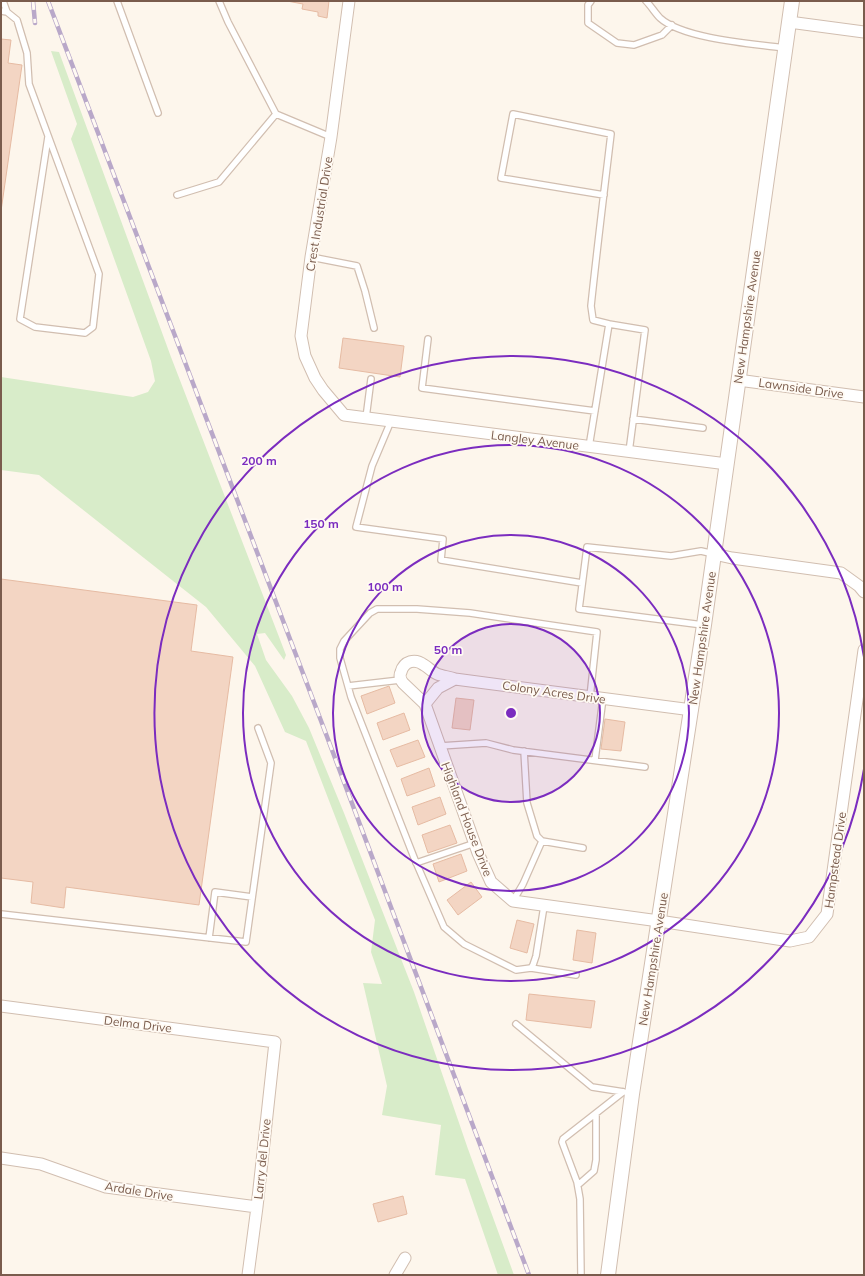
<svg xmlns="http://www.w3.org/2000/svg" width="865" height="1276" font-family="Mulish,sans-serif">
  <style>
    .green { fill: #d8ecc9 }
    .building { fill: #f3d5c3; stroke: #e6bba3 }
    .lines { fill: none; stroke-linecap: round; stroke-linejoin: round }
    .service-casing { stroke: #d1beb0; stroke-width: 8 }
    .minor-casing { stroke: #d1beb0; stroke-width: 13 }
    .tertiary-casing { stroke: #d1beb0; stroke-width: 16 }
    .service { stroke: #fff; stroke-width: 5.5 }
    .minor { stroke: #fff; stroke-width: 11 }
    .tertiary { stroke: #fff; stroke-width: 14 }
    .rail-casing { stroke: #b9a8c9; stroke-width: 4.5 }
    .rail { stroke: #fffaf3; stroke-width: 3; stroke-dasharray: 9; stroke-linecap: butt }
    .ring { fill: none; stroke: #7b2cbf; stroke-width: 2 }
    .labels { text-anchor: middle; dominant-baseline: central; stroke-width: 3.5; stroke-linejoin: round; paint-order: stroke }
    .street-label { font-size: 12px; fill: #7a5c4d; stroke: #fffaf3 }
    .centre { fill: #7b2cbf; stroke: #fffaf3; stroke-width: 2 }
    .ring-label { font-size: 12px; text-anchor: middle; font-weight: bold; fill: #7b2cbf; stroke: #fffaf3; stroke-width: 3.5; stroke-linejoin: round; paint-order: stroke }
  </style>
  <rect width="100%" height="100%" fill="#fdf6ec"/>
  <path class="green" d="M 51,51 L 59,52 L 171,357 L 286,655 L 284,660 L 265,633 L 257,634 L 266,660 L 292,696 L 309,728 L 344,813 L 414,992 L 468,1149 L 514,1275 L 498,1275 L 465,1179 L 435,1175 L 441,1125 L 382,1115 L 387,1086 L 363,983 L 382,984 L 371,952 L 375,920 L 306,741 L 285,732 L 255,666 L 206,607 L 39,475 L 1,470 L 1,377 L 133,397 L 148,392 L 155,381 L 151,361 L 71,139 L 77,124 Z"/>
  <path class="building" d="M 287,1 L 329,1 L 327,18 L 318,16 L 318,12 L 302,9 L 303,4 Z
    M 1,39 L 11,40 L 8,63 L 22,65 L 1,211 Z
    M 343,338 L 404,346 L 400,377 L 339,368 Z
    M 1,579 L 197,605 L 191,651 L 233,657 L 199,905 L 66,887 L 64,908 L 31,903 L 33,882 L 1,878 Z
    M 389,686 L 395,703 L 367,714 L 361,696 Z
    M 456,698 L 474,700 L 470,730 L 452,728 Z
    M 404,713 L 410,730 L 383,740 L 377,723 Z
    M 605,719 L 625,722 L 621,751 L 601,749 Z
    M 418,740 L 425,757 L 397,767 L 390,750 Z
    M 429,768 L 435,786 L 407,796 L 401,779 Z
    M 440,797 L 446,814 L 418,825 L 412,807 Z
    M 450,825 L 457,843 L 428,853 L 422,835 Z
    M 461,854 L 467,871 L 439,882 L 433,864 Z
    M 471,882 L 482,897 L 458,915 L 447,900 Z
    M 517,920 L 534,924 L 527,953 L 510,948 Z
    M 577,930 L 596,933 L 592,963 L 573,960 Z
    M 529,994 L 595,1001 L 591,1028 L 526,1020 Z
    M 403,1196 L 407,1214 L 378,1222 L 373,1204 Z"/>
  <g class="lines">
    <defs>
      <path id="service" d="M 117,1 L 158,113
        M 219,1 L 228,22 L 276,114 L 331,137
        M 591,1 L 588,5 L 588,23 L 617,43 L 634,45 L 662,35 L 672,25
        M 646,1 C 651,6 655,13 660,18 C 683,39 754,44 785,48
        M 1,11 L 7,12 L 3,1
        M 7,12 L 17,20 L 27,53 L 29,84 L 99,274 L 93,327 L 85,333 L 35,327 L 20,319 L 48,137
        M 177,195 L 219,182 L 276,114
        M 604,195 L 501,178 L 513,114 L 611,134 C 604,192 597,249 591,306 L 593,320 L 609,324
        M 311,257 L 357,266 L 365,291 L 374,328
        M 428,339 L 422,388 L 595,411
        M 366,418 L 371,379
        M 633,419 L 703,428
        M 391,421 L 372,466 L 356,527 L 443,539 L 441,560 L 582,583
        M 589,447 L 609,324 L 645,330 L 629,452
        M 703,625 L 579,609 L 587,547 L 671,556 L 701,551 L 714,554
        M 348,686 L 400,680
        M 440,746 L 486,743 L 513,750 L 645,767
        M 524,751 L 527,803 L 537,836 L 542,841 L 583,848
        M 595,760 L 603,698
        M 416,863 L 475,843
        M 513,901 L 523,884 L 542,841
        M 544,906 L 536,956 L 533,965 L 531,968 L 516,970 L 464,944 L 444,927 L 415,860 L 351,697 L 340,658 L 340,649 L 344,641 L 370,613 L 377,609 L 417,609 L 470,613 L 597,632 L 590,697
        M 1,914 L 246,942 L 271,763 L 258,728
        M 209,938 L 215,892 L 252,897
        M 531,968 L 576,975
        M 516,1024 L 592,1087 L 624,1092
        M 578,1185 L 594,1171 L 596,1160 L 596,1114
        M 581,1275 L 580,1199 L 577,1182 L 562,1142 L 563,1139 L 623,1092"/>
      <path id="minor" d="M 349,1 L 331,137 L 311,257 L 301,336 L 305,356 L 315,378 L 323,390 L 344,415 L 727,464
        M 789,22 L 864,32
        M 738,380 L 864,397
        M 714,554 L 732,558 L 841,573 L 859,586 L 864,592
        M 455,679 C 449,677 442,676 437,674 C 432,672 428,667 424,665 C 415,658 404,661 401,672 C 399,676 400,679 403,683 L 425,704 L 478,853 L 491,882 L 513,901 L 659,921 L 790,941 L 809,937 L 827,914 L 864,650
        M 425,704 L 438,688 L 455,679 L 692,710
        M 1,1006 L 275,1042 L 257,1207 L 248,1275
        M 1,1158 L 41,1164 L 106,1187 L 257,1207
        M 395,1275 L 405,1258"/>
      <path id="tertiary" d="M 608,1275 L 632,1094 L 704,625 L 792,1"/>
    </defs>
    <use href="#service" class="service-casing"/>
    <use href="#minor" class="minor-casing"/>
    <use href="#tertiary" class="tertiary-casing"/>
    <use href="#service" class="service"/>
    <use href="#minor" class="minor"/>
    <use href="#tertiary" class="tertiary"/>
    <defs>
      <path id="rail" d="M 33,1 L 35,23
        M 48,1 L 326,734 L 529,1275"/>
    </defs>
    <use href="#rail" class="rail-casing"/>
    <use href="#rail" class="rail"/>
  </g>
  <circle cx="511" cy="713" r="89" fill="#7b2cbf" fill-opacity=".12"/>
  <g class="ring">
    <circle cx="511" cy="713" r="89"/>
    <circle cx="511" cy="713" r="178"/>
    <circle cx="511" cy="713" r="268"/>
    <path d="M864 769A357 357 0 1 1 864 657"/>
  </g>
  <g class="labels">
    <g class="street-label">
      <text transform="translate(319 214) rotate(-81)">Crest Industrial Drive</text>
      <text transform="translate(747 317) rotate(-82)">New Hampshire Avenue</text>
      <text transform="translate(801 388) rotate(8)">Lawnside Drive</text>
      <text transform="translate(535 440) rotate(7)">Langley Avenue</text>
      <text transform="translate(702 638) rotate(-82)">New Hampshire Avenue</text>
      <text transform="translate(554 692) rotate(8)">Colony Acres Drive</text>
      <text transform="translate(467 819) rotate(69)">Highland House Drive</text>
      <text transform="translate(835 860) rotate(-82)">Hampstead Drive</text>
      <text transform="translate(653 959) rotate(-81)">New Hampshire Avenue</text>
      <text transform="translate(138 1024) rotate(7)">Delma Drive</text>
      <text transform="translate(262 1159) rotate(-84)">Larry del Drive</text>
      <text transform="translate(139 1191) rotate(9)">Ardale Drive</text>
    </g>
  </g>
  <circle cx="511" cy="713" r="6" class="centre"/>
  <g class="ring-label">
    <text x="259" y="465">200 m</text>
    <text x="321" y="528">150 m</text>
    <text x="385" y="591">100 m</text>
    <text x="448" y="654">50 m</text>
  </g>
  <rect width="865" height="1276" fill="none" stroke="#7a5c4d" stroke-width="4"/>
</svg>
